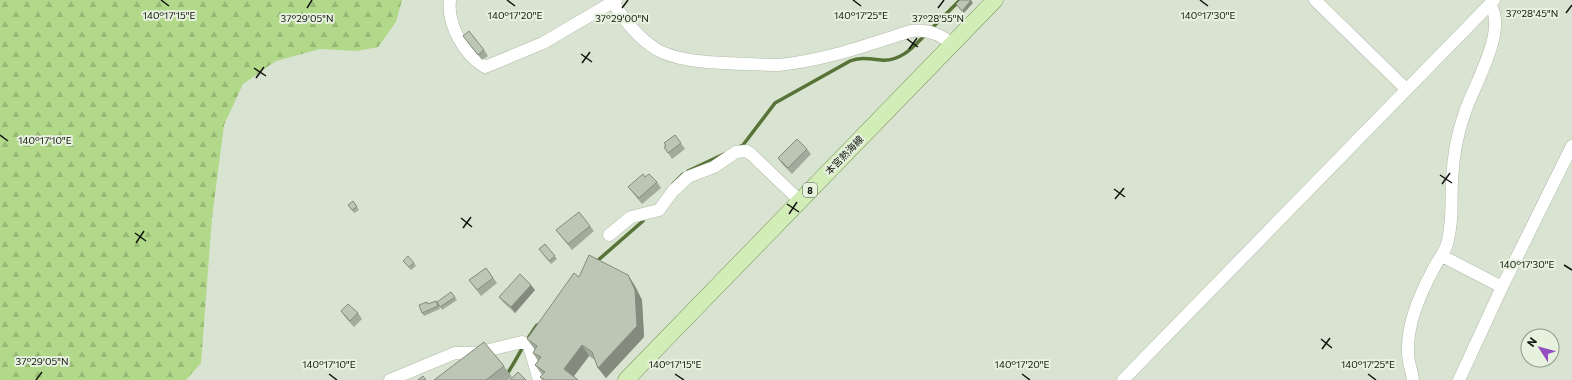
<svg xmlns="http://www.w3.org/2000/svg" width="1572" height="380" font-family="Commissioner,'Noto Sans JP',sans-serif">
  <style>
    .forest { fill: url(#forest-firs) }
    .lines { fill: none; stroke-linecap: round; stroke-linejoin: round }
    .stream { stroke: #577338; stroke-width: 3.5 }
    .minor-casing { stroke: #b1bba9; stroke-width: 13 }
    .major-casing { stroke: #7d9a60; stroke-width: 17 }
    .minor { stroke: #fff; stroke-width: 12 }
    .major { stroke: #d3edb9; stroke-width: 16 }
    .wall { fill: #a2aa9b }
    .shaded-wall { fill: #848b7e }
    .building { fill: #bcc6b4; stroke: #848b7e }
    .ticks { fill: none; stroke: #12150f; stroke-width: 1.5 }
    .labels { text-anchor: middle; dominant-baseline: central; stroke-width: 4; stroke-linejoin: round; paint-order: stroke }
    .shield { fill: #e6f1de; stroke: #52574d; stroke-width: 1 }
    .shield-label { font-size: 9px; font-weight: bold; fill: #12150f }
    .street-label { font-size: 10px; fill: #12150f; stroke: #e6f1de }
    .ticks-label { font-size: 10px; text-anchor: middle; fill: #12150f; stroke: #e6f1de; stroke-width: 4; stroke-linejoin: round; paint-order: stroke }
  </style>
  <defs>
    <pattern id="forest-firs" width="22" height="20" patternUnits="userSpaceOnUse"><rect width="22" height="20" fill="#b2d98a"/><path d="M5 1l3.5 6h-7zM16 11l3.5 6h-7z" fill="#98b976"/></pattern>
  </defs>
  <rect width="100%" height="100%" fill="#d9e3d1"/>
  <path class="forest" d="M 0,0 L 402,0 L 396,22 L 378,47 L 357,51 L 320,49 L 276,61 L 243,84 L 224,125 L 212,218 L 201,363 L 186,380 L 0,380 Z"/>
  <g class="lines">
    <path class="stream" d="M 930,30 L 960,0
      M 739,147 L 743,145 L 775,103 L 850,61 C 860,57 870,59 881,60 C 901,62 914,46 926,34
      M 688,171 L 724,154
      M 673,184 L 683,174
      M 596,262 L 643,221
      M 503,380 C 516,362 524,342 537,325"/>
    <defs>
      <path id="minor" d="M 450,0 C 447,24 464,55 485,67 L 543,43 L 616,0
        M 1315,0 L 1406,89
        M 613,2 C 624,20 637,37 656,49 C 684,66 744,63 778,65 C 823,61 867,45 911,31 C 927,29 940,34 952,44
        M 609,235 L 631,217 L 659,210 L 673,191 L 688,177 L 714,167 L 736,152 L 746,151 L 751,154 L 800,201
        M 1442,256 L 1502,287
        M 390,380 L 455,353 L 477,353 L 522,342 L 528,345 L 530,349 L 539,380
        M 1123,380 L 1494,0
        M 1413,380 C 1412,371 1408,362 1408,353 C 1407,324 1419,296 1433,270 C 1437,261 1444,254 1447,244 C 1453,223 1451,202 1452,181 C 1453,157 1457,134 1465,112 C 1474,85 1508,29 1490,5
        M 1459,380 L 1502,287 L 1572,146"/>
      <path id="major" d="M 626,380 L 995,0"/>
    </defs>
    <use href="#minor" class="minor-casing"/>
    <use href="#major" class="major-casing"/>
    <use href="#minor" class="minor"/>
    <use href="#major" class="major"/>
  </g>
  <path class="wall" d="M 467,41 L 484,50 L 488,56 L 482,60 Z
    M 675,135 L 685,149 L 672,159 L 664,147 Z
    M 807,149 L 811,154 L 792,174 L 782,164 L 778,158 Z
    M 645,177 L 657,182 L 661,188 L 642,204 L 632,192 L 628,187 Z
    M 353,201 L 359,210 L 354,213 L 348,205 Z
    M 590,226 L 594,231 L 572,250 L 556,230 Z
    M 545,244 L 557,259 L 551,264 L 539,249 Z
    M 403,261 L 414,263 L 416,266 L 411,270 Z
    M 486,268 L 497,283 L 481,296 L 469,280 Z
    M 628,275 L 635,286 L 642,300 L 644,337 L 606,378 L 598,368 L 595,360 L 589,356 L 574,376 L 578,380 L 542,380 L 540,377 L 542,375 L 535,365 L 538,361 L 533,353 L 535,350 L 527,339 L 579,277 Z
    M 535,290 L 515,313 L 503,302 L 499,297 Z
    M 451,292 L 457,300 L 442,310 L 437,302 Z
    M 427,302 L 429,304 L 438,304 L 440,309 L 424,316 L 422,313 Z
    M 341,311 L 358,313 L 362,319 L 354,327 L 345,317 Z
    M 504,366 L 512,377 L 508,380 L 434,380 Z"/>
  <path class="shaded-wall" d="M 971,0 L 973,3 L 964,13 L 962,11 Z
    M 628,275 L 635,286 L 642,300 L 644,337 L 606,378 L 598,368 Z
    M 531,285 L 535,290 L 515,313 L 511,307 Z
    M 582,345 L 589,356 L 571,380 L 564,369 Z"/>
  <path class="building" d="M 960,0 L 971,0 L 962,11 L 956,4 Z
    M 469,31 L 484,50 L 478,55 L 463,36 Z
    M 675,135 L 681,143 L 668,153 L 664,147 L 666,146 L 664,143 Z
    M 797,139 L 807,149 L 788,168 L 778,158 Z
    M 643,174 L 645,177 L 649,174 L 657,182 L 639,198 L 628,187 Z
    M 353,201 L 357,207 L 352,210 L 348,205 Z
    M 579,212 L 590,226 L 568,244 L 556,230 Z
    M 545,244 L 555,256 L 549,261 L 539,249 Z
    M 589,255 L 628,275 L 635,290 L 637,326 L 598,368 L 592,352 L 582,345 L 564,369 L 578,380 L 545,380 L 540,377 L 545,372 L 535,365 L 541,357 L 533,353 L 537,346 L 527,339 L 574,273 L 579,277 Z
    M 408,256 L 414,263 L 409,267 L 403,261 Z
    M 486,268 L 493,278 L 477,290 L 469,280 Z
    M 520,274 L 531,285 L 511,307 L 499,297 Z
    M 451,292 L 455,297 L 440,307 L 437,302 Z
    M 436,301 L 438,306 L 422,313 L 419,305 L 427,302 L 428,304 Z
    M 348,304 L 358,313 L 350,321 L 341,311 Z
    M 484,342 L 504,366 L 486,380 L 434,380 Z
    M 518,372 L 526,380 L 510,380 Z
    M 423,376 L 426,380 L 418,380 Z"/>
  <path class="ticks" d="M 161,0 L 169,6M 507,0 L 515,6M 853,0 L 861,6M 1200,0 L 1208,6M 307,8 L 312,0M 622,8 L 628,0M 938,8 L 944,0M 1566,13 L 1572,5M 907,39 L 918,47M 909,49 L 917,38M 581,54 L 592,62M 582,63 L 590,52M 254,68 L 266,76M 256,78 L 264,67M 0,135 L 8,141M 1440,175 L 1452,183M 1442,184 L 1450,173M 1114,189 L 1125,197M 1115,199 L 1124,188M 787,204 L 799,212M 789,214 L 797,202M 461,218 L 472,227M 463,228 L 471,217M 135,233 L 146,241M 136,243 L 144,231M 1564,265 L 1572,270M 1321,339 L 1332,348M 1322,349 L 1330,338M 329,374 L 337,380M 675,374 L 684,380M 1022,374 L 1030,380M 1368,374 L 1376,380M 36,380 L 42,372"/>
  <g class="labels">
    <rect class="shield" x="803" y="183" width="14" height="14" rx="3"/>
    <g class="shield-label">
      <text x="810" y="190">8</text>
    </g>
    <g class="street-label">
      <text transform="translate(844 155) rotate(-46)">本宮熱海線</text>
    </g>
  </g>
  <g class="ticks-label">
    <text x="1532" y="17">37°28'45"N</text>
    <text x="1208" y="19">140°17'30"E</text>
    <text x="169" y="19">140°17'15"E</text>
    <text x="515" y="19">140°17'20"E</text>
    <text x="861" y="19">140°17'25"E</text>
    <text x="307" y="22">37°29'05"N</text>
    <text x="622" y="22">37°29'00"N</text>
    <text x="938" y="22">37°28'55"N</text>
    <text x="45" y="144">140°17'10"E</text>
    <text x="1527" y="268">140°17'30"E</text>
    <text x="42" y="365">37°29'05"N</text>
    <text x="329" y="368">140°17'10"E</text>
    <text x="675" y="368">140°17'15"E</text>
    <text x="1022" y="368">140°17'20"E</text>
    <text x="1368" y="368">140°17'25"E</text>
  </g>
  <g transform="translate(1540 348) rotate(306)"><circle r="19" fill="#e6f1de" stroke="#91998b"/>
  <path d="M0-3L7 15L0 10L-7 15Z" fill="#954ec1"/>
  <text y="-6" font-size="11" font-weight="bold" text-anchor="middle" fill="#12150f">N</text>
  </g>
</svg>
